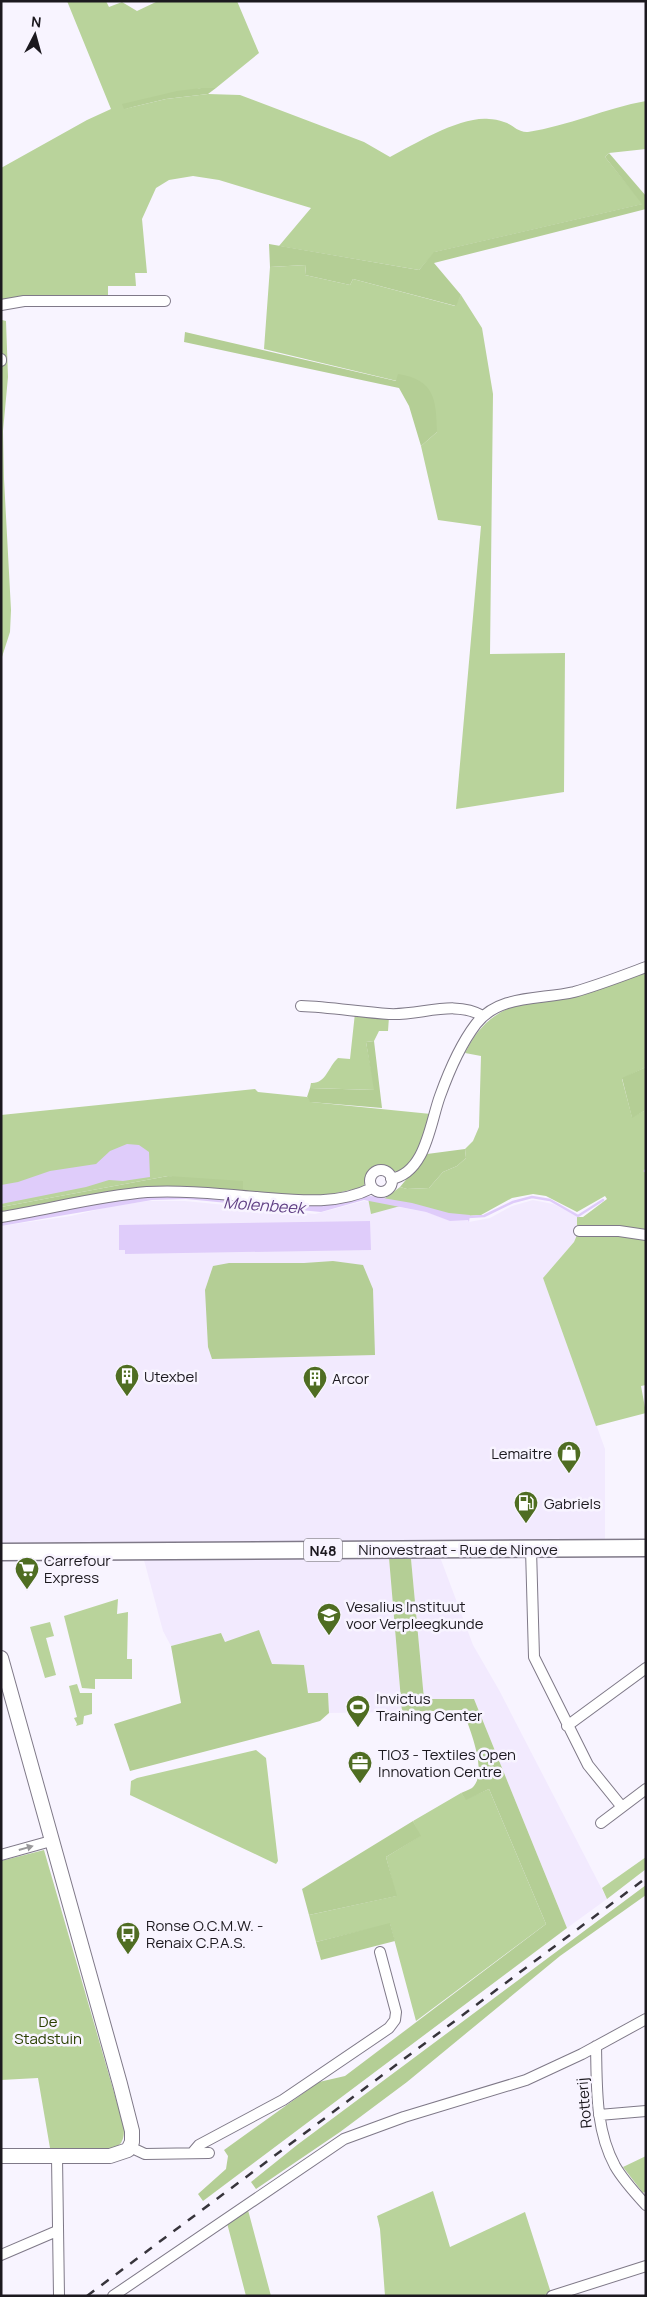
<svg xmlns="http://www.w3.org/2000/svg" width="647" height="2297" font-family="Manrope,sans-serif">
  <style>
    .built { fill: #f2eafe }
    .green { fill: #b9d39b }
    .forest { fill: #b4ce95 }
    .water { fill: #dfccfa }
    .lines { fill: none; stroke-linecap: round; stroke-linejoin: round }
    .stream { stroke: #dfccfa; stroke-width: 2.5 }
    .street-casing { stroke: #7f7988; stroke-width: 12 }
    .secondary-casing { stroke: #7f7988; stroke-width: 16 }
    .primary-casing { stroke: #7f7988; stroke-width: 19 }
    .street { stroke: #fff; stroke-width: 10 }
    .secondary { stroke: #fff; stroke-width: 14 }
    .primary { stroke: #fff; stroke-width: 16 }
    .rail { stroke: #37343b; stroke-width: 2.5; stroke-dasharray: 9 9; stroke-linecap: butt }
    .oneway { fill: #99989a }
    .labels { text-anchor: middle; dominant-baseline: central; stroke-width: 5; stroke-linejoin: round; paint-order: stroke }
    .shield { fill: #f8f4ff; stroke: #5e5b62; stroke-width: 1 }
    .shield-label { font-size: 14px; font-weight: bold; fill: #1c191f }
    .poi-label { font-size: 15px; fill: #1c191f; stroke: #f8f4ff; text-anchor: start }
    .street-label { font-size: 15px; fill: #1c191f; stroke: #f8f4ff }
    .park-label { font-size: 15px; fill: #2a4000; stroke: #f8f4ff }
    .water-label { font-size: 16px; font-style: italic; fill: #614185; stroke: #f8f4ff }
  </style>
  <rect width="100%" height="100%" fill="#f8f4ff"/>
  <path class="built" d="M 533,1200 L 553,1204 L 583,1219 L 574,1242 L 543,1278 L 605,1449 L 605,1540 L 1,1543 L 1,1226 L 71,1216 L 113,1206 L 148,1201 L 185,1201 L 315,1214 L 364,1201 L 426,1212 L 449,1220 L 468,1220 L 469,1222 L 490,1218 L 512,1206 Z
    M 440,1557 L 473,1645 L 499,1690 L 607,1899 L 567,1928 L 474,1699 L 424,1699 L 411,1559 Z
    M 389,1558 L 402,1712 L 329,1713 L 328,1693 L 308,1693 L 272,1664 L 225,1642 L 221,1633 L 171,1646 L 163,1631 L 144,1560 Z"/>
  <path class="green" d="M 67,1 L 106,1 L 109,7 L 122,2 L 137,11 L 158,1 L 237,1 L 259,53 L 216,88 L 201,88 L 124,109 L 166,99 L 208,94 L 240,95 L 364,142 L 390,157 C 415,144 460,116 489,119 C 493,119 499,120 504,122 C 512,124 518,133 528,132 C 568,126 606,108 646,101 L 646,149 L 609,153 L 605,157 L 643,204 L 435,252 L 419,270 L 279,246 L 311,208 L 219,180 L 193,176 L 169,180 L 156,188 L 142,219 L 147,273 L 135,273 L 136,286 L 108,286 L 108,299 L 1,300 L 1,168 L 87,120 L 111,109 Z
    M 306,265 L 305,275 L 350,285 L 353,279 L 455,306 L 461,295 L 482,328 L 493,394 L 490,654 L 565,653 L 564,792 L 456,809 L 481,526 L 438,520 L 421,446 L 437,432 L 397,381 L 264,349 L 270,267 Z
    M 2,320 L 6,321 L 8,377 L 3,431 L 4,479 L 11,610 L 10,632 L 1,660 Z
    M 646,970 L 646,1067 L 622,1079 L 632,1117 L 646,1110 L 646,1385 L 641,1386 L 646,1413 L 596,1426 L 543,1278 L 574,1242 L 577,1235 L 577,1217 L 583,1217 L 607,1199 L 605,1196 L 577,1212 L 546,1196 L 533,1194 L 512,1198 L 481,1215 L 452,1217 L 404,1205 L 371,1214 L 368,1198 L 384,1199 L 400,1187 L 407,1189 L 429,1188 L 443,1172 L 457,1166 L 466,1158 L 465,1149 L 473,1141 L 479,1127 L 481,1056 L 465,1053 C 477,1029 491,1014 517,1005 Z
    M 355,1013 L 389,1017 L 388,1031 L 379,1031 L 374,1041 L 366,1042 L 375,1090 L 310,1088 L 311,1083 C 326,1084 328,1067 338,1058 L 350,1059 Z
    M 255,1089 L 258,1092 L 307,1097 L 311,1102 L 431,1114 C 424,1139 419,1155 399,1173 L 380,1165 C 365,1171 367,1173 364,1187 L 332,1194 L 311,1196 L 243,1193 L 168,1176 L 1,1207 L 1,1115 Z
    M 118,1599 L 117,1614 L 128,1612 L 127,1659 L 132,1659 L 132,1679 L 95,1679 L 95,1689 L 82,1688 L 64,1616 Z
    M 50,1622 L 54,1636 L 46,1638 L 56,1675 L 45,1678 L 30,1627 Z
    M 77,1684 L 80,1693 L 92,1693 L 92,1714 L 84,1716 L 83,1724 L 76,1726 L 77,1724 L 74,1718 L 77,1717 L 69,1686 Z
    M 256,1750 L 266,1758 L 278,1861 L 276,1864 L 130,1795 L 131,1781 L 137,1778 Z
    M 489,1789 L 546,1924 L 416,2021 L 390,1924 L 316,1942 L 309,1915 L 396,1896 L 386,1857 L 420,1836 L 413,1821 L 461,1793 L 466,1799 Z
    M 44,1850 L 124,2127 C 124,2133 124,2138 121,2143 C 111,2155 66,2149 50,2148 L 38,2078 L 1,2080 L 1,1861 Z
    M 646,1857 L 646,1869 L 607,1899 L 602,1888 Z
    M 646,2156 L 646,2191 L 643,2193 L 623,2167 Z
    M 433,2191 L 450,2247 L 525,2212 L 551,2293 L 541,2296 L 385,2296 L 380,2229 L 377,2216 Z
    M 248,2210 L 271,2296 L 246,2296 L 227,2223 Z"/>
  <path class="forest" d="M 201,88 L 216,88 L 208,94 L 166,99 L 124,109 L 122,104 L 177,91 Z
    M 609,153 L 646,196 L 646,209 L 434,263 L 461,295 L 456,306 L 353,279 L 350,285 L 305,275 L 306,265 L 270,267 L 269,244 L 419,270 L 434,252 L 642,204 L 605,157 Z
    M 185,332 L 396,381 L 398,374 C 435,380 436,399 437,432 L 421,446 L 409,406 L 399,388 L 184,342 Z
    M 374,1041 L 382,1108 L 310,1102 L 307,1097 L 310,1088 L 374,1090 L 366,1042 Z
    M 646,1067 L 646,1110 L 632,1118 L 622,1078 Z
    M 465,1149 L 466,1158 L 457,1166 L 443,1172 L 429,1188 L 407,1189 L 400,1187 L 427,1154 Z
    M 168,1176 L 243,1181 L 243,1193 L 151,1188 L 1,1213 L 1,1207 Z
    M 333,1261 L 363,1265 L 373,1289 L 375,1355 L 212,1359 L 208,1347 L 205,1290 L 213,1266 L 229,1263 L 304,1263 Z
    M 389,1558 L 411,1559 L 424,1699 L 474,1699 L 567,1928 L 203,2201 L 198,2194 L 226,2169 L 228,2156 L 224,2150 L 319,2082 L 345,2076 L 546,1924 L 489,1789 L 466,1800 L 461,1793 C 465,1791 469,1790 472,1788 C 489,1773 469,1728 463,1710 L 402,1712 Z
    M 259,1630 L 272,1664 L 304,1665 L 308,1693 L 328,1693 L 329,1713 L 320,1721 L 295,1728 L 130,1771 L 114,1724 L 181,1703 L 171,1646 L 221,1633 L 225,1642 Z
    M 413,1821 L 421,1836 L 386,1857 L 397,1896 L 309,1915 L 302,1889 Z
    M 646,1885 L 646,1895 L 560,1956 L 407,2082 L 340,2132 L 256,2189 L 251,2182 L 297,2145 Z
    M 390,1923 L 395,1941 L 321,1960 L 316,1942 Z"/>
  <path class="water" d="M 127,1144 L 139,1145 L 149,1152 L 150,1177 L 123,1181 L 109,1180 L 86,1187 L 1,1204 L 1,1185 L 18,1182 L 50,1171 L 96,1164 L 110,1151 Z
    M 156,1195 L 309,1206 L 330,1205 L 356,1198 L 371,1196 L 412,1203 L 449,1213 L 470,1215 L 469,1222 L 468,1220 L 450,1221 L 426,1212 L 364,1200 L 321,1212 L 186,1199 L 152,1200 L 1,1226 L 1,1222 L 93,1203 Z
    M 370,1221 L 371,1250 L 125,1254 L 125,1250 L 119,1250 L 119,1225 Z"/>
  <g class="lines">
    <path class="stream" d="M 645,1171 L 646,1170
      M 468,1217 L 484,1216 L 513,1202 L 532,1197 L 550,1200 L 578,1216 L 603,1200"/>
    <defs>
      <path id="street" d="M 1,305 L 24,301 L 165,301
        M 1,359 L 1,361
        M 301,1006 C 330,1007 359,1012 389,1014 C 420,1016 454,999 483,1016
        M370 1181a11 11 0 1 1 22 0a11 11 0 1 1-22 0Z
        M 391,1179 C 426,1173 430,1123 440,1096 C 449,1071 460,1045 476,1024 C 499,994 541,1000 574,992 C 599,985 622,976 646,967
        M 1,1217 C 50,1209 98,1196 147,1192 C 183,1190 220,1194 257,1197 C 294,1200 337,1206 372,1188
        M 579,1231 L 619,1231 L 646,1235
        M 531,1549 L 534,1657 L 588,1765 L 622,1807
        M 567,1726 L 646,1668
        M 601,1823 L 646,1789
        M 1,1855 L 51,1841
        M 596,2046 C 597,2087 595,2129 615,2166 C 623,2180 635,2193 646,2205
        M 599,2115 L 646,2111
        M 130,2147 L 145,2154 L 209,2153
        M 193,2152 L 199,2145 L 283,2100 L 389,2028 L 395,2020 L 396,2012 L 380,1952
        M 57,2157 L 59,2296
        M 1,2255 L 57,2231
        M 113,2296 L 344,2139 L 404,2117 L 526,2080 L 582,2054 L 646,2019
        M 552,2296 L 646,2266"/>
      <path id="secondary" d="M 1,1658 L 120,2084 L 132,2131 L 132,2142 L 128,2150 L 110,2156 L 1,2156"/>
      <path id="primary" d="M 1,1552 L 646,1548"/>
    </defs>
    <use href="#street" class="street-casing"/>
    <use href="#secondary" class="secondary-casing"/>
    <use href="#primary" class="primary-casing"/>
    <use href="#street" class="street"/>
    <use href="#secondary" class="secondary"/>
    <use href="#primary" class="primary"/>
    <path class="rail" d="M 87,2296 L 646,1878"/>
  </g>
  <defs><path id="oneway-solid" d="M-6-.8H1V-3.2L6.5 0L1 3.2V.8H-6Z" transform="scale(1.25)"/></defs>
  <use class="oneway" href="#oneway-solid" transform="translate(26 1848) rotate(-16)"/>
  <defs>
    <symbol id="building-pin" viewBox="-11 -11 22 30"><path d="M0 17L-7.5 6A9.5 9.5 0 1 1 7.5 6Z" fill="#4f6d22" stroke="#f8f4ff"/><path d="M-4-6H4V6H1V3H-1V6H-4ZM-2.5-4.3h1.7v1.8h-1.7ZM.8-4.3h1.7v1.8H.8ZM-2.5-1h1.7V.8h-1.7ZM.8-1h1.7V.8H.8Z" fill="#fff"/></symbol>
    <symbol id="shop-pin" viewBox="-11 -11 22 30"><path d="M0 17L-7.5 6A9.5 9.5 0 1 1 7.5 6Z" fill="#4f6d22" stroke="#f8f4ff"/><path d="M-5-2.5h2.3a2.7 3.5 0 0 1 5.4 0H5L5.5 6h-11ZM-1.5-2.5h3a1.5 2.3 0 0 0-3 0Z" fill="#fff"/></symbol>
    <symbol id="fuel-pin" viewBox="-11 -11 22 30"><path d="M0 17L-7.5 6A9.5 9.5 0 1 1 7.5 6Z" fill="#4f6d22" stroke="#f8f4ff"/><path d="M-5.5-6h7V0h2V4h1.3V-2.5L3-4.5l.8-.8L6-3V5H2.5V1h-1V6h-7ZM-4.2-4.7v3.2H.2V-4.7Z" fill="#fff"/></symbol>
    <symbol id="supermarket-pin" viewBox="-11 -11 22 30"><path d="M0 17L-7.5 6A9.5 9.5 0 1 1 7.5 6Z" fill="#4f6d22" stroke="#f8f4ff"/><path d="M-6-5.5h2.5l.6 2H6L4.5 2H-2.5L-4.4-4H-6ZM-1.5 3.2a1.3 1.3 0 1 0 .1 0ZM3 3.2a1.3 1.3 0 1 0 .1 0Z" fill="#fff"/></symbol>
    <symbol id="university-pin" viewBox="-11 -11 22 30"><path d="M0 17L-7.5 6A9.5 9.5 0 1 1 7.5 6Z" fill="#4f6d22" stroke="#f8f4ff"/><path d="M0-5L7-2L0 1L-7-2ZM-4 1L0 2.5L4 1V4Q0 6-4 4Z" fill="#fff"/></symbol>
    <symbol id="stadium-pin" viewBox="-11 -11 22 30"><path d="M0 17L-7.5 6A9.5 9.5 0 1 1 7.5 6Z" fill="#4f6d22" stroke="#f8f4ff"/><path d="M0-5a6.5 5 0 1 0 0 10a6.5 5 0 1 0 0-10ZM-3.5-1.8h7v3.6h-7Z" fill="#fff"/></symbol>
    <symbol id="office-pin" viewBox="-11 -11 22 30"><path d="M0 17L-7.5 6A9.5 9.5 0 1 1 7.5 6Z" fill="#4f6d22" stroke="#f8f4ff"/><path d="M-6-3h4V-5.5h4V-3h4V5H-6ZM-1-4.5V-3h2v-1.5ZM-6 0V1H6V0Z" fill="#fff"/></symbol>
    <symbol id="bus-pin" viewBox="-11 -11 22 30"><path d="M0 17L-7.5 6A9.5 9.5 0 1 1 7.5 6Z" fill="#4f6d22" stroke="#f8f4ff"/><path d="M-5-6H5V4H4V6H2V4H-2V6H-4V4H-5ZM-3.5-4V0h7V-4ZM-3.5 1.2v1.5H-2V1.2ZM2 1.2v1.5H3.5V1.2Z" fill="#fff"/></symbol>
  </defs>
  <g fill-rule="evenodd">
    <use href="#building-pin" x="113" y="1362" width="28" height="38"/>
    <use href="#building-pin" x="301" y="1364" width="28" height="38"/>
    <use href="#shop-pin" x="555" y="1439" width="28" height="38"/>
    <use href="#fuel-pin" x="512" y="1489" width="28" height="38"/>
    <use href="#supermarket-pin" x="13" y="1555" width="28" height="38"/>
    <use href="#university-pin" x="315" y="1601" width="28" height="38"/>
    <use href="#stadium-pin" x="344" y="1693" width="28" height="38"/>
    <use href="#office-pin" x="346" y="1749" width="28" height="38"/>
    <use href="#bus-pin" x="114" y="1920" width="28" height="38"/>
  </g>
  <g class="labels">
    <rect class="shield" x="304" y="1538.5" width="38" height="23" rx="4"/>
    <g class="shield-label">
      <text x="323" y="1550">N48</text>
    </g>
    <g class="poi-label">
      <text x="144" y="1376">Utexbel</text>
      <text x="332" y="1378">Arcor</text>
      <text x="552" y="1453" text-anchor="end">Lemaitre</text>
      <text x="544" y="1503">Gabriels</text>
      <text x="44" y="1560">Carrefour<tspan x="44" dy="17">Express</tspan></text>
      <text x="346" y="1606">Vesalius Instituut<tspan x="346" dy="17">voor Verpleegkunde</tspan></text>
      <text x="376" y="1698">Invictus<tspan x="376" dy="17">Training Center</tspan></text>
      <text x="378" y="1754">TIO3 - Textiles Open<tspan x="378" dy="17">Innovation Centre</tspan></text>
      <text x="146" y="1925">Ronse O.C.M.W. -<tspan x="146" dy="17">Renaix C.P.A.S.</tspan></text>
    </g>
    <g class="street-label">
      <text x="458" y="1549">Ninovestraat - Rue de Ninove</text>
      <text transform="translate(584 2103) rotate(-95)">Rotterij</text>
    </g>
    <g class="park-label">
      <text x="48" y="2021">De<tspan x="48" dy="17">Stadstuin</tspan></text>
    </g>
    <g class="water-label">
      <text transform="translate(264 1205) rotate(4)">Molenbeek</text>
    </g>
  </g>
  <rect width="647" height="2297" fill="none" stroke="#1c191f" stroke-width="5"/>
  <g transform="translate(35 35) rotate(6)" stroke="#f8f4ff" stroke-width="4" paint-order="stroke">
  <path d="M0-4L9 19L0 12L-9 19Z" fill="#1c191f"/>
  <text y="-8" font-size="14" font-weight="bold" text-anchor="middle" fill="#1c191f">N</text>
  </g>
</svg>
